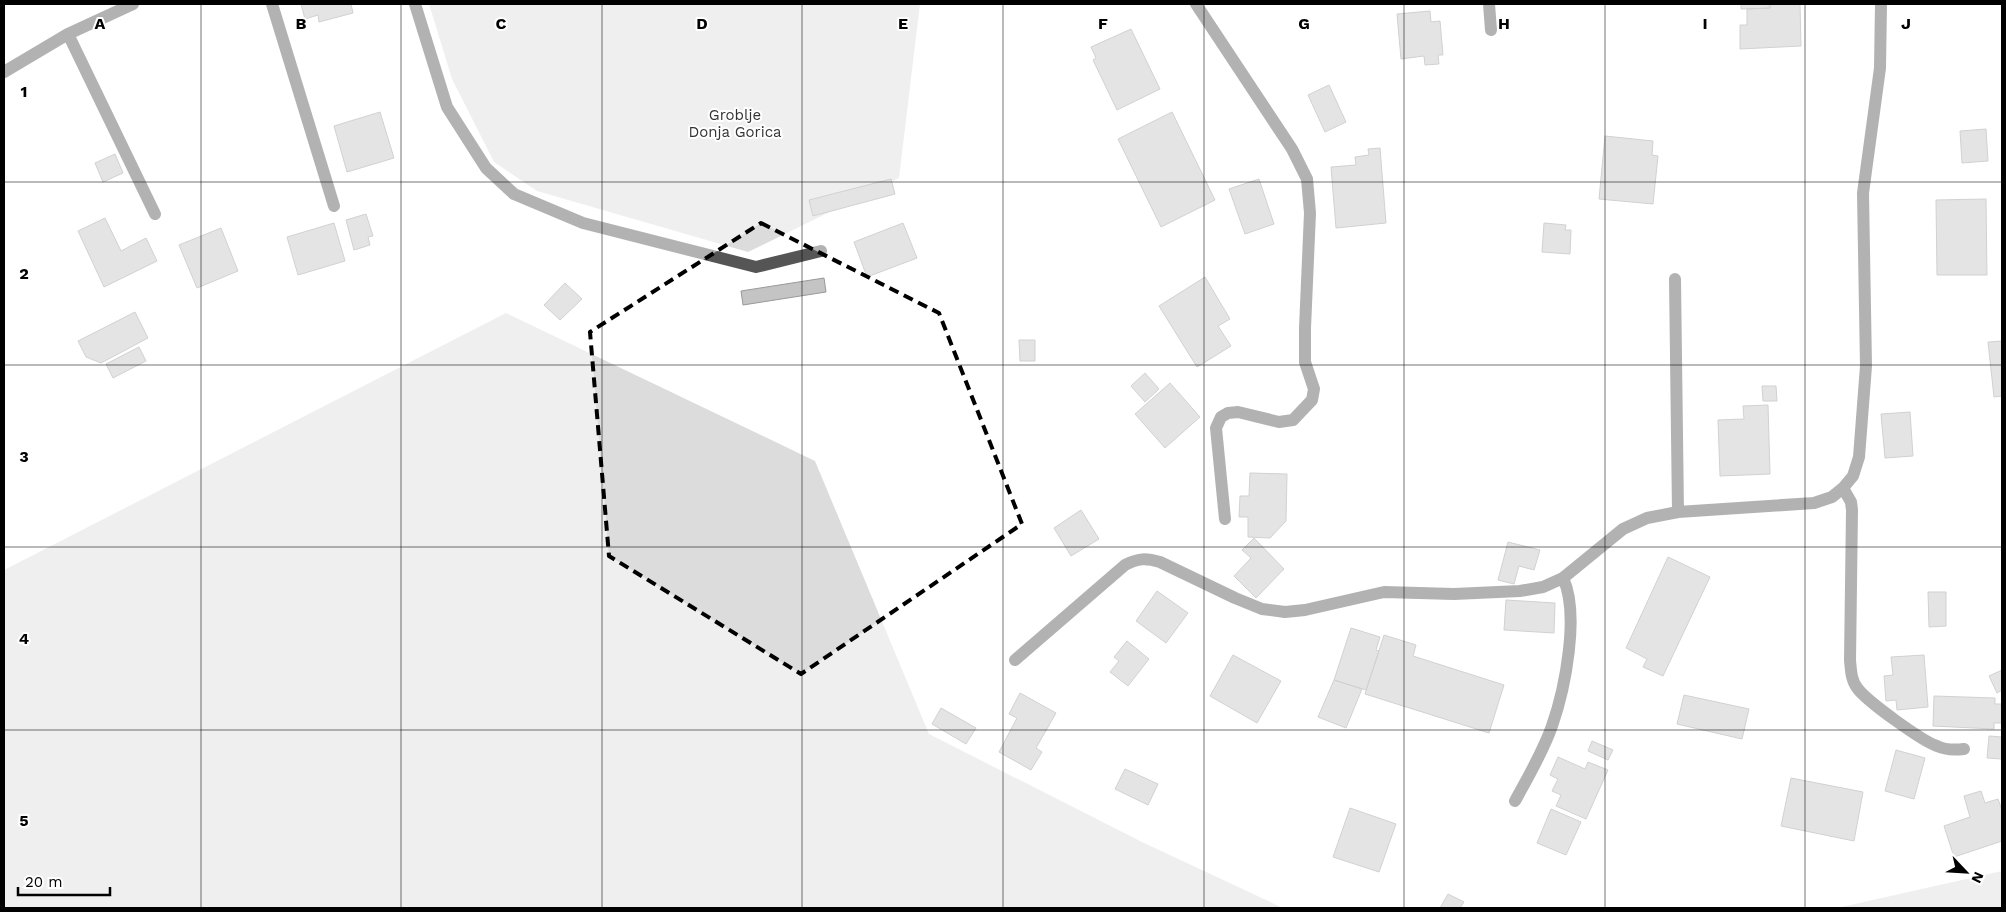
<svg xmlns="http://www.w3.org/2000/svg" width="2006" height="912" font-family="'Work Sans',sans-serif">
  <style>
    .green { fill: #dcdcdc }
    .building { fill: #c4c4c4; stroke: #999 }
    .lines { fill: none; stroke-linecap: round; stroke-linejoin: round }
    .minor { stroke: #555; stroke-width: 12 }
    .marked { fill: none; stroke: #000; stroke-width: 4; stroke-dasharray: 10 6; stroke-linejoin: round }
    .grid { fill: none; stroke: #000; stroke-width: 1; stroke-opacity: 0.55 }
    .labels { text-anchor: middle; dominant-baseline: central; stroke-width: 4; stroke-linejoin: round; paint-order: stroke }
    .park-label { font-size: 15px; fill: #333; stroke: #fff }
    .grid-label { font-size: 16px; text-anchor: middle; font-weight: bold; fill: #000; stroke: #fff; stroke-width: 4; stroke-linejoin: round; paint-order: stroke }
  </style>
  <rect width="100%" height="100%" fill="#fff"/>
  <path class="green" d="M 429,4 L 920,4 L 899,178 L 748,252 L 537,191 L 494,162 L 452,79 Z
    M 506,313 L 815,461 L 929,734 L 1142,842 L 1283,908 L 4,908 L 4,570 Z
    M 2002,871 L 2002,908 L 1837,908 Z"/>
  <path class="building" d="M 301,4 L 351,4 L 353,13 L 319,22 L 318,15 L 305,19 Z
    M 1741,4 L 1770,4 L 1770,8 L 1741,9 Z
    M 1770,4 L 1800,4 L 1801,46 L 1740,49 L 1740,25 L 1747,25 L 1747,9 L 1770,8 Z
    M 1430,11 L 1431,22 L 1440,21 L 1443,55 L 1438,55 L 1439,64 L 1425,65 L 1424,56 L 1401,59 L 1397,14 Z
    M 1131,29 L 1160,89 L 1117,110 L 1093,60 L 1096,58 L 1091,47 Z
    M 1329,85 L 1346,122 L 1325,132 L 1308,95 Z
    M 380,112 L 394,158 L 347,172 L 334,126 Z
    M 1172,112 L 1215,200 L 1161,227 L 1118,139 Z
    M 1986,129 L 1988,161 L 1962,163 L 1960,131 Z
    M 1605,136 L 1653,141 L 1652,155 L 1658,156 L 1653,204 L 1599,199 Z
    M 1380,148 L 1386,223 L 1336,228 L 1331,167 L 1356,165 L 1355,157 L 1369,155 L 1368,149 Z
    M 115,154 L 123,173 L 103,182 L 95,163 Z
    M 891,179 L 895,194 L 813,216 L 809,200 Z
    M 1259,179 L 1274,224 L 1245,234 L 1229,189 Z
    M 1986,199 L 1987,275 L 1937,275 L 1936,200 Z
    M 366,214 L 373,236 L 368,237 L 370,245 L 354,250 L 346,220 Z
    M 105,218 L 121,251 L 146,238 L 157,261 L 104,287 L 78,231 Z
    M 334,223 L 345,261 L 298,275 L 287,237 Z
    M 903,223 L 917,258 L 867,277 L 854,242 Z
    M 1544,223 L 1566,225 L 1565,230 L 1571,230 L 1570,254 L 1542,252 Z
    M 221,228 L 238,271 L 197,288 L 179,245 Z
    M 1205,277 L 1230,319 L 1218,326 L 1231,346 L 1197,367 L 1159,306 Z
    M 824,278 L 826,292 L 743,305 L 741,291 Z
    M 565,283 L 582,299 L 560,320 L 544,305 Z
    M 135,312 L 148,338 L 101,363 L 86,357 L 78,341 Z
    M 1019,340 L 1035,340 L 1035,361 L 1020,361 Z
    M 2002,341 L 2002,396 L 1994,397 L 1988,342 Z
    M 139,347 L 146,361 L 113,378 L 106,364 Z
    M 1145,373 L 1159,389 L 1145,402 L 1131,386 Z
    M 1170,383 L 1200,417 L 1165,448 L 1135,414 Z
    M 1762,386 L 1776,386 L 1777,401 L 1763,401 Z
    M 1768,405 L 1770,474 L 1720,476 L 1718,420 L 1744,419 L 1743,406 Z
    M 1910,412 L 1913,456 L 1885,458 L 1881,414 Z
    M 1250,473 L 1287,474 L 1286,521 L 1270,538 L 1248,537 L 1248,517 L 1239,517 L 1240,496 L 1249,496 Z
    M 1081,510 L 1099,539 L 1071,556 L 1054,528 Z
    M 1254,538 L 1284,569 L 1256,598 L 1234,576 L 1251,558 L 1242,550 Z
    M 1508,542 L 1540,550 L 1534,570 L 1519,566 L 1514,584 L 1498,580 Z
    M 1668,557 L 1710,577 L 1663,676 L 1643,667 L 1647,659 L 1626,648 Z
    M 1157,591 L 1188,613 L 1166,643 L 1136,621 Z
    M 1928,592 L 1946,592 L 1946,626 L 1929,627 Z
    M 1506,600 L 1555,603 L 1554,633 L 1504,630 Z
    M 1351,628 L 1380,637 L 1376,650 L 1379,651 L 1366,690 L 1334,680 Z
    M 1384,635 L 1416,645 L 1413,656 L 1504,685 L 1489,733 L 1365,694 Z
    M 1127,641 L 1149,659 L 1128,686 L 1110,672 L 1119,661 L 1114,657 Z
    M 1233,655 L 1281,681 L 1257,723 L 1210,696 Z
    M 1924,655 L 1928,707 L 1897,710 L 1896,700 L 1886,701 L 1884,676 L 1893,675 L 1891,657 Z
    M 2002,670 L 2002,690 L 1997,693 L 1989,676 Z
    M 1334,680 L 1362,689 L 1346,728 L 1318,717 Z
    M 1020,693 L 1056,713 L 1036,748 L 1042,752 L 1031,770 L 999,752 L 1017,718 L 1009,714 Z
    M 1684,695 L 1749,709 L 1742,739 L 1677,724 Z
    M 1934,696 L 1995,698 L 1995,704 L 2002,704 L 2002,723 L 1994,723 L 1994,729 L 1933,726 Z
    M 941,708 L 976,728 L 966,744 L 932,724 Z
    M 1989,736 L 2002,737 L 2002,759 L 1987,758 Z
    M 1592,741 L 1613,750 L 1608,760 L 1588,751 Z
    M 1896,750 L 1925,758 L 1914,799 L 1885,791 Z
    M 1558,757 L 1585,769 L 1588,762 L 1608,770 L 1586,819 L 1556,806 L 1561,795 L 1552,791 L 1558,779 L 1550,775 Z
    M 1125,769 L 1158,784 L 1148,805 L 1115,789 Z
    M 1791,778 L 1863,792 L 1854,841 L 1781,826 Z
    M 1981,791 L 1985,803 L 1998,799 L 2002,810 L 2002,841 L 1954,857 L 1944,826 L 1970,817 L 1964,796 Z
    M 1350,808 L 1396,824 L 1379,872 L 1333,857 Z
    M 1551,809 L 1581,822 L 1566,855 L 1537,843 Z
    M 1448,894 L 1464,902 L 1460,908 L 1440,908 Z"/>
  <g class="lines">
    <path class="minor" d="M 272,4 L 334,206
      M 415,4 L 447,107 L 486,168 L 514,194 L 583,223 L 756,267 L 821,251
      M 1196,4 L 1292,149 L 1307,179 L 1310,213 L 1305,328 L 1305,362 L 1314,389 L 1312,400 L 1293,420 L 1279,422 L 1238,412 L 1228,413 L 1221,417 L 1216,428 L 1225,519
      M 1489,4 L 1491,30
      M 68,34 L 155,214
      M 4,72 L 68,34 L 133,4
      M 1675,279 L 1678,512
      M 1843,488 L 1851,502 L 1852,510 L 1850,660 C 1851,670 1851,681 1858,689 C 1868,702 1922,741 1937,746 C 1945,750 1955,750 1964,749
      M 1015,660 L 1125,565 C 1138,558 1146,558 1160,562 L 1235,598 L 1262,609 L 1285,612 L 1305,610 L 1384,592 L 1454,594 L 1520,591 L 1543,587 L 1563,578 L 1623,529 L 1647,518 L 1678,512 L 1814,503 L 1832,497 L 1843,488 L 1853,476 L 1859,457 L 1866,366 L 1863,193 L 1880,68 L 1881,4
      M 1515,801 C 1528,777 1543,752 1552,726 C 1565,689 1580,614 1563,578"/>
  </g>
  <path d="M0 0H2006V912H0ZM 761,223 L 939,313 L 1022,524 L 801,674 L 609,556 L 590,332 Z" fill="#fff" fill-opacity=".55" fill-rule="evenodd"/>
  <path class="marked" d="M 761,223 L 939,313 L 1022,524 L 801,674 L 609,556 L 590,332 Z"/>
  <path class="grid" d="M 201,4 L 201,908M 401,4 L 401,908M 602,4 L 602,908M 802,4 L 802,908M 1003,4 L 1003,908M 1204,4 L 1204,908M 1404,4 L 1404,908M 1605,4 L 1605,908M 1805,4 L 1805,908M 4,182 L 2002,182M 4,365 L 2002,365M 4,547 L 2002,547M 4,730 L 2002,730"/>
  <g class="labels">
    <g class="park-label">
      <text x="735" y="115">Groblje<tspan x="735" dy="17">Donja Gorica</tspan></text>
    </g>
  </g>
  <g class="grid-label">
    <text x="100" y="29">A</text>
    <text x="301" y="29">B</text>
    <text x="501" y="29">C</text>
    <text x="702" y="29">D</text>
    <text x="903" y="29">E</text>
    <text x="1103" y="29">F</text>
    <text x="1304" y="29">G</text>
    <text x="1504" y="29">H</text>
    <text x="1705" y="29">I</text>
    <text x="1906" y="29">J</text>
    <text x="24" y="97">1</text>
    <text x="24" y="279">2</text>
    <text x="24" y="462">3</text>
    <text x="24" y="644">4</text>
    <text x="24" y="826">5</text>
  </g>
  <rect width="2006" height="912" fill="none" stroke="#000000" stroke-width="10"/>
  <g transform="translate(1966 872) rotate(115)" stroke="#ffffff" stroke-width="4" paint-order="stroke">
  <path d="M0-4L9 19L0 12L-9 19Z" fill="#000000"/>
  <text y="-8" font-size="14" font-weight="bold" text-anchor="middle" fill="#000000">N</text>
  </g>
  <path d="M18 887v8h92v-8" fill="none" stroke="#000000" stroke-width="2.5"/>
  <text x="25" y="887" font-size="15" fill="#000000" stroke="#ffffff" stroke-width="4" paint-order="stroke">20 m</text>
</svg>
